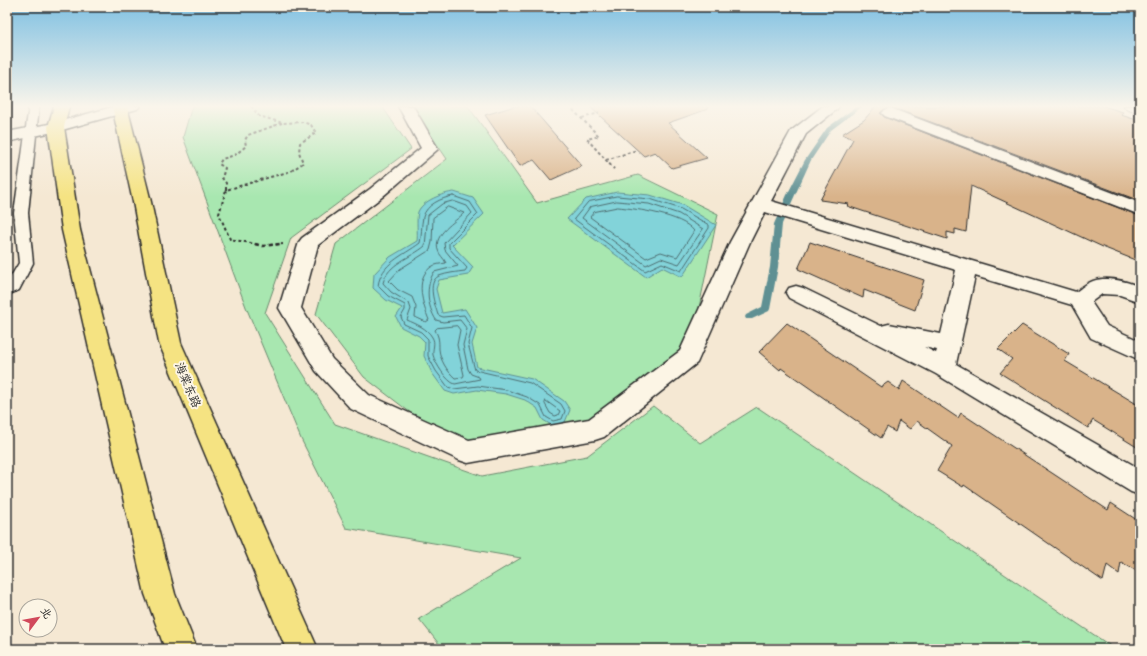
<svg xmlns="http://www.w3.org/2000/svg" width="1147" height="656" font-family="'Comic Neue','LXGW WenKai TC',sans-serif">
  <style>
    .green { fill: #a8e7b0; stroke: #6a896e }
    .water { fill: #82d3d9; stroke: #5f9093 }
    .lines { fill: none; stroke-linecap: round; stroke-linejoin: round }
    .shore { stroke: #4e6e71; stroke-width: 1 }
    .stream { fill: #5f9093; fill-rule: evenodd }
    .building { fill: #d9b38a; stroke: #2b2b2b }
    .service-casing { stroke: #2b2b2b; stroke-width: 3 }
    .minor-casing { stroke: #2b2b2b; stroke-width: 3 }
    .tertiary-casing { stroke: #2b2b2b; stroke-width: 3 }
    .primary-casing { stroke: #2b2b2b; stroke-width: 3 }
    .path-far1 { stroke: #2b2b2b; stroke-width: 2; stroke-dasharray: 3 2.5; stroke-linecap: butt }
    .path { stroke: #2b2b2b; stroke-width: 2.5; stroke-dasharray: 4 3; stroke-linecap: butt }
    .service { fill: #fcf5e5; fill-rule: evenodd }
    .minor { fill: #fcf5e5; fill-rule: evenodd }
    .tertiary { fill: #fcf5e5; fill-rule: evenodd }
    .primary { fill: #f5e382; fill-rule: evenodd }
    .labels { text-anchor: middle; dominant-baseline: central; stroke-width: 4; stroke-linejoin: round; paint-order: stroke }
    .street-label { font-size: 12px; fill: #2b2b2b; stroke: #fcf5e5 }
  </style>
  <rect width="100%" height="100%" fill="#f5e8d3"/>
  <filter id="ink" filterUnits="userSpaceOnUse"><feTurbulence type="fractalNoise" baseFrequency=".025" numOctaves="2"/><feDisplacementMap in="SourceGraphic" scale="8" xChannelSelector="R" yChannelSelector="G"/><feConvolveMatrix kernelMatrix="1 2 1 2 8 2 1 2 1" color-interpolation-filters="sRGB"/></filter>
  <g filter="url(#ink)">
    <path class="green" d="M 192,106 L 382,106 L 411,149 L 291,238 L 265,313 L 335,424 L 482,476 L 587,456 L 653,406 L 700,443 L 757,407 L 1115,649 L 443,649 L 419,619 L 521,558 L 346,528 L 301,439 L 246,307 L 183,137 Z
      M 411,106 L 468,106 L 537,203 L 638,175 L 718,214 L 689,357 L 595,429 L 450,443 L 364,377 L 316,314 L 336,244 L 447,159 Z"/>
    <path class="water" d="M 454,192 L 473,198 L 484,214 L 452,245 L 473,267 L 468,275 L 439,280 L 436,289 L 442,313 L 465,309 L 477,328 L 472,344 L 477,367 L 532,379 L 564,401 L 570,410 L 565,422 L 553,426 L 543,420 L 537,408 L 525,400 L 506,394 L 477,390 L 454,394 L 445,391 L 432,373 L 424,356 L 425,342 L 419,336 L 401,327 L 396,317 L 402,308 L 386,300 L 373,288 L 374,274 L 390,257 L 417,241 C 418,234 416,219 418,212 C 422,201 443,193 454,192 Z
      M 617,192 L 650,195 L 683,205 L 716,225 L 682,277 L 662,267 L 646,277 L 567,219 L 586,199 Z"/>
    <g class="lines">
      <path class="shore" d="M 453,196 L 470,202 L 478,214 L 449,243 L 449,248 L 467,268 L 465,271 C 457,272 447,273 439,276 C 426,282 435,305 438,315 L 443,317 L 464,315 L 472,328 L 468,344 L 475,370 L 530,383 L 561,404 L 565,411 L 562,419 L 553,421 L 546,417 L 540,405 L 527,397 L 507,390 L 478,386 L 454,389 L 448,387 L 436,371 L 428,356 L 428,339 L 421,332 L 404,324 L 401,317 L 405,310 L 405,305 L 388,296 L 378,286 C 381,263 403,256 420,243 C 422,235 421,226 423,217 C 426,205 441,198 453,196 Z
        M 617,196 L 650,199 L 681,209 L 709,225 L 709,228 L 681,271 L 662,263 L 645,271 L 574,219 L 588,202 Z
        M 453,201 L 467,206 L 472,213 L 444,243 L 445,250 L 458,266 L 434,272 C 425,287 427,305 436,320 L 443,322 L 460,320 L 467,329 L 463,345 L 468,369 L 471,374 L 479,377 L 480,379 L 455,384 C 447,382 435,363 433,355 C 432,349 436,343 432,337 C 427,328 416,324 407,320 L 411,309 L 409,303 L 391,292 L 383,283 C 388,263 411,258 425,246 L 428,215 L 442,204 Z
        M 617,201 L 649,204 L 679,214 L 703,229 L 679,264 L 661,258 L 646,265 L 582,218 L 590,207 Z
        M 448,207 L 464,213 C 455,222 433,234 438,250 C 439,255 444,258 446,263 C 441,264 435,264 431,267 C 414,279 423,305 429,320 L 426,322 L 415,317 L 416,307 L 412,297 L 398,290 L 389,281 L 400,269 L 430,250 L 432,242 L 433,218 Z
        M 618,207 C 637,209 682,215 694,231 L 677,257 L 661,252 L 646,258 L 590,217 L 594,212 Z
        M 457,326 L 460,330 L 457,345 L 464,375 L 463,377 L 455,378 C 447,371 440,360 439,349 C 439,341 439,337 435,330 L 437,328 Z
        M 546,401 L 560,411 L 558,415 L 555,416 L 550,413 L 545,404 Z"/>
      <path class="stream" d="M 857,106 L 863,106 L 831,130 L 811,160 L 795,195 L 782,224 L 778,267 L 770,309 L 769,311 L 752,319 L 746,319 L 745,317 L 746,315 L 762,307 L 770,267 L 774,224 L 787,195 L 805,160 L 827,128 Z"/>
    </g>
    <path class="building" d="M 515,106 L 530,106 L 582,166 L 551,180 L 534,160 L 520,166 L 485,115 Z
      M 589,106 L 708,106 L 708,109 L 668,123 L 707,158 L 672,168 L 655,152 L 644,156 Z
      M 876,106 L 1103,106 L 1123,112 L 1121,115 L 1140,121 L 1140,201 L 891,107 L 884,109 L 880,113 L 884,117 L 1140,216 L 1140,262 L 1105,248 L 971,186 L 966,232 L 955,229 L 955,234 L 947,232 L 947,239 L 847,206 L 849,204 L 820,200 L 853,139 L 842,134 L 864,120 Z
      M 810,242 L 924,280 L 915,310 L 864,290 L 863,298 L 798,269 Z
      M 787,323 L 881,387 L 888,382 L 899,390 L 903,381 L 958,418 L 961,413 L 1108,510 L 1111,503 L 1140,522 L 1140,573 L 1121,562 L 1119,574 L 1107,565 L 1103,581 L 964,485 L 963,487 L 937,471 L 952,446 L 917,421 L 910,429 L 899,421 L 895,432 L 887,427 L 881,438 L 781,368 L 780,370 L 759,352 Z
      M 1022,325 L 1069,354 L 1065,361 L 1140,406 L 1140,449 L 1093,420 L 1088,428 L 1000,373 L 1012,359 L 998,349 Z"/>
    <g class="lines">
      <defs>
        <path id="service" d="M 29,106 L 39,106 L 28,213 L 33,263 L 19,290 L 7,295 L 7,283 L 19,263 L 14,213 Z"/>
        <path id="minor" d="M 398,106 L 413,106 L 438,149 L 382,197 L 318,245 L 301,308 L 332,359 L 369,395 L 469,440 L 589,419 L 680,351 L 730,242 L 791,131 L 823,106 L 839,106 L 837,109 L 806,134 L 771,201 L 1076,292 C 1081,288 1087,283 1093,281 C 1107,276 1126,281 1140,287 L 1140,302 L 1120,295 L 1102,294 L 1091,302 L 1107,326 L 1140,341 L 1140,360 L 1091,338 L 1072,305 L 975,276 L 956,364 L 1140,469 L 1140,495 L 1131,492 L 936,374 L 789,298 L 786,293 L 789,288 L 796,286 L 803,288 L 881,326 L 889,324 L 941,334 L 956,270 L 765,212 L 750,242 L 697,363 L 604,437 L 595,440 L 468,463 L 459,460 L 351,409 L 316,371 L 279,308 L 299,242 L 302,238 L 370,189 L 421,148 ZM 924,347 L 937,350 L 936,353 Z
          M 1124,106 L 1140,106 L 1140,113 L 1127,109 Z
          M 890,108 L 1140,203 L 1140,215 L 885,116 L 882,113 L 885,110 Z"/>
        <path id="tertiary" d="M 116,106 L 140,106 L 137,109 L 62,130 L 7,142 L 7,132 L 54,123 Z"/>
        <path id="primary" d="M 54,106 L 69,106 L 64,127 L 80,230 L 175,594 L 197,649 L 165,649 L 145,594 L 62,230 L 48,127 Z
          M 112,106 L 127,106 L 151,202 L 181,343 L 318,649 L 286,649 L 159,343 L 133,202 Z"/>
      </defs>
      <use href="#service" class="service-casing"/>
      <use href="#minor" class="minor-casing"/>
      <use href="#tertiary" class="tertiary-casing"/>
      <use href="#primary" class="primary-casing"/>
      <path class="path-far1" d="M 251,106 L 259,116 L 283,123 L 303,122 L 311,125 L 316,133 L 300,143 L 299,152 L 303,163 L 291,171 L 226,190 L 219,214 L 230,239 L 260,245
        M 569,106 L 599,136 L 587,139 L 614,169
        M 582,118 L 599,113
        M 606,160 L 637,150
        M 226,190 L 226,183 L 222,178 L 225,168 L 219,164 L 222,159 L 235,155 L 246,146 L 245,140 L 248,135 L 282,123
        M 270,245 L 283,244"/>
      <path class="path" d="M 255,244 L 263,246 L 280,244"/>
      <use href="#service" class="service"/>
      <use href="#minor" class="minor"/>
      <use href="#tertiary" class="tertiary"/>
      <use href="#primary" class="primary"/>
    </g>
  </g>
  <linearGradient id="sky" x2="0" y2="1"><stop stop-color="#7fc0e2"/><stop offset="0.54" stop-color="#faf5eb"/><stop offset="1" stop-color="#faf5eb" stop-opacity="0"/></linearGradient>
  <rect width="1147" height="197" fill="url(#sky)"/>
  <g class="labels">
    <g class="street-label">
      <text transform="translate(188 385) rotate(67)">海棠东路</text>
    </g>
  </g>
  <rect width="1147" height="656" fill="none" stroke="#fcf5e5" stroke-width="24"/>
  <rect x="12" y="12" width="1123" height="632" fill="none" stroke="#2b2b2b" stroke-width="1.5" filter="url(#ink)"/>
  <g transform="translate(38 618) rotate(58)"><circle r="19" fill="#fcf5e5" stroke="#a8a49b"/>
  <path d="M0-3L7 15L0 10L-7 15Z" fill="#d1495b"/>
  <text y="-6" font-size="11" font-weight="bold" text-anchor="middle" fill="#2b2b2b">北</text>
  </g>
</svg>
